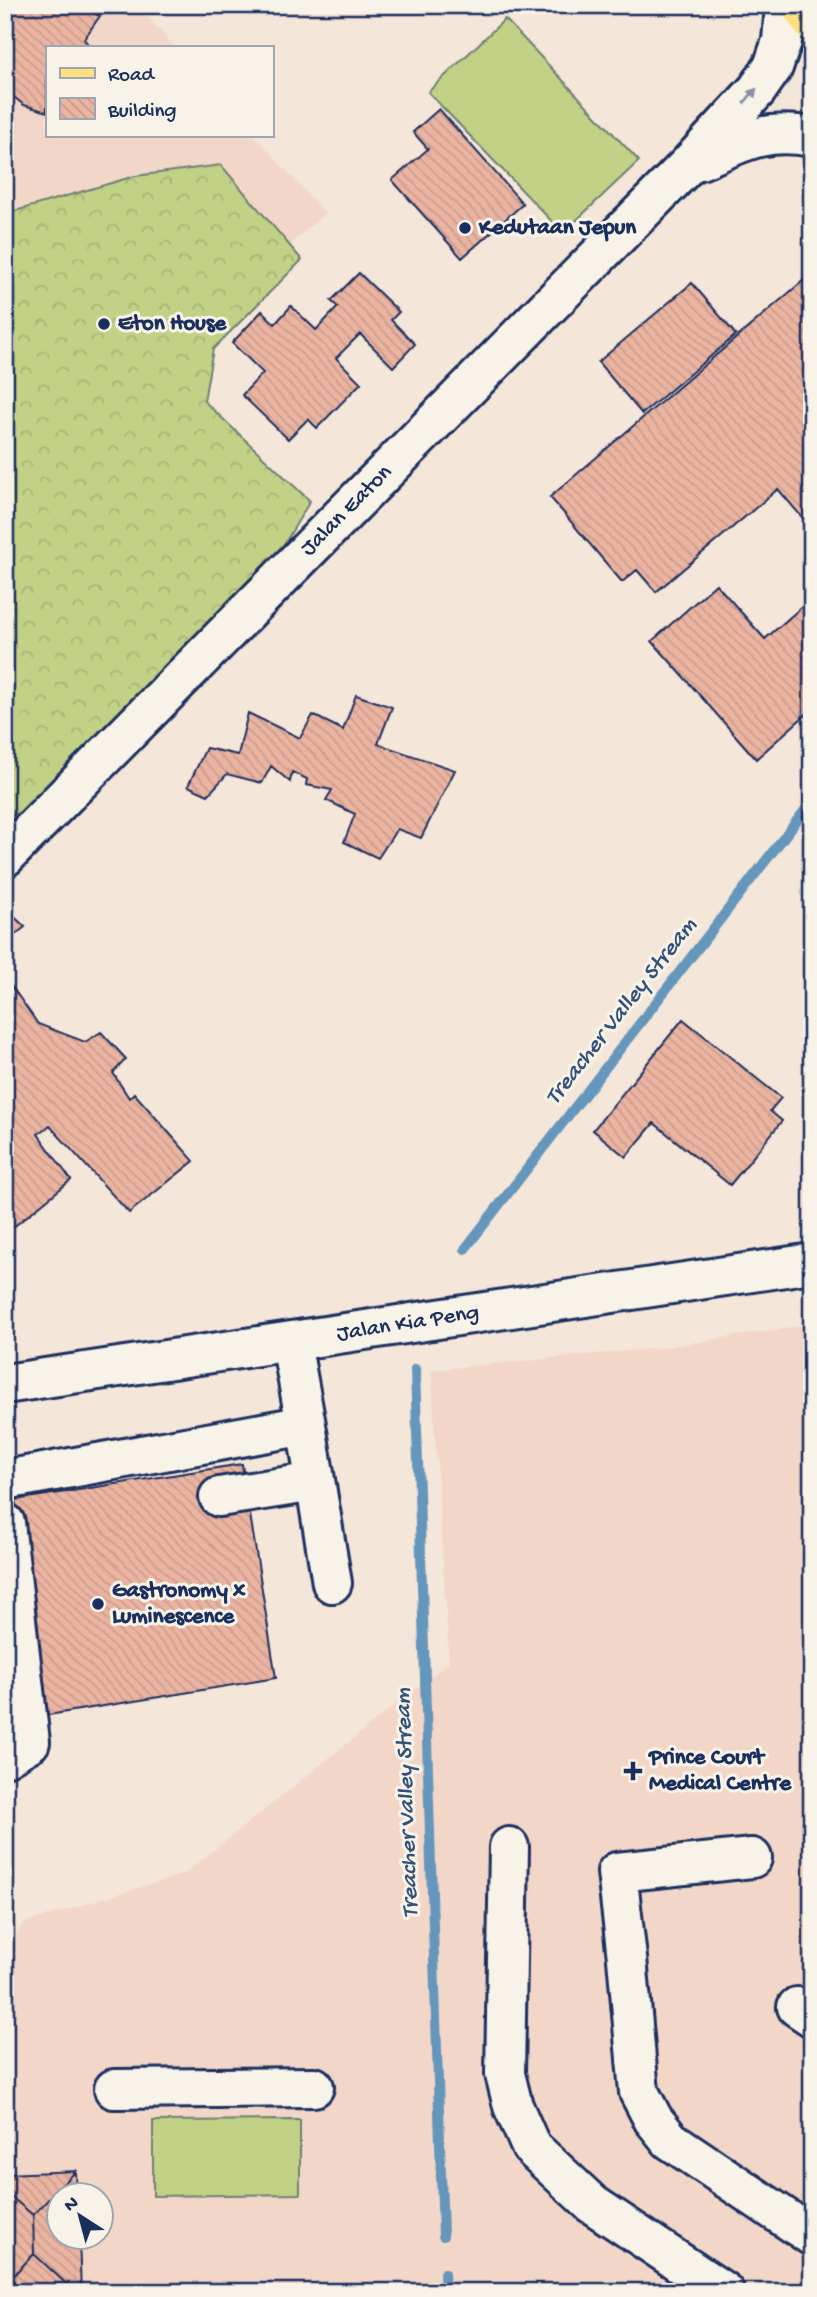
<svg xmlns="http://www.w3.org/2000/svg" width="817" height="2297" font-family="'Gochi Hand',sans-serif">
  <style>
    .built { fill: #f2d7c9; fill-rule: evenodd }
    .grass { fill: #c1d186; stroke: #6e8072; stroke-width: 2 }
    .forest { fill: url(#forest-crowns); stroke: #6e8072; stroke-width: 2 }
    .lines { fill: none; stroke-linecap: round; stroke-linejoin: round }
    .stream { stroke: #6596bb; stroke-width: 10 }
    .building { fill: url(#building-back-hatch); stroke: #1b2f5e; stroke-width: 2 }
    .minor-casing { stroke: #1b2f5e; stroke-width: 44 }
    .major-casing { stroke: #1b2f5e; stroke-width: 44 }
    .minor { stroke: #f7f3e8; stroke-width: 38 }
    .major { stroke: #fde080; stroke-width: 38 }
    .oneway { fill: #8991a3 }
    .poi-dot { fill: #1b2f5e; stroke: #f7f3e8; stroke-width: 2.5 }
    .labels { text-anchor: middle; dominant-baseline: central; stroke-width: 6; stroke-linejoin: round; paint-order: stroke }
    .poi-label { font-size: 23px; font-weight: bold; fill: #1b2f5e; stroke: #f7f3e8; text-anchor: start }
    .street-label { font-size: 23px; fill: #1b2f5e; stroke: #f7f3e8 }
    .water-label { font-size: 24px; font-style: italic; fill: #34517d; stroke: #f7f3e8 }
  </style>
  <defs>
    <pattern id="forest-crowns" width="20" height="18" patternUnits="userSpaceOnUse" patternTransform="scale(1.75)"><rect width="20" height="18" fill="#c1d186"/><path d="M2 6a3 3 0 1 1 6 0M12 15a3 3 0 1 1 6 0" fill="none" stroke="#a5b476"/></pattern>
    <pattern id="building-back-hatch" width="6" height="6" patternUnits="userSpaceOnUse" patternTransform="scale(1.75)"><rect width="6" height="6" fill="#ebb4a1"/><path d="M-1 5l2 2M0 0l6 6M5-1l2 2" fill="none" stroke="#c99b8d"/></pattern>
  </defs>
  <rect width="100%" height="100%" fill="#f5e6da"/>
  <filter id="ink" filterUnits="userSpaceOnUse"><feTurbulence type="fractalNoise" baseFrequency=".0143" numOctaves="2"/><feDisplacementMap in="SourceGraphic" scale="14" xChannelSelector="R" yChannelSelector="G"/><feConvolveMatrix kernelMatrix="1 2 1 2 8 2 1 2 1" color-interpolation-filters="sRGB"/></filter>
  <g filter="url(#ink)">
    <path class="built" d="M 5,5 L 137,5 L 175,47 L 47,47 L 47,135 L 254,135 L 325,213 L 80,435 L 5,468 Z
      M 812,1324 L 812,2292 L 5,2292 L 5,1953 L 23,1923 L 184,1874 L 449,1662 L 431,1370 L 658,1348 ZM 60,2196 L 102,2196 L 102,2238 L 60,2238 Z"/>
    <path class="grass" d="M 505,19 L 639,161 L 563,233 L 428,92 Z
      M 300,2120 L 300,2194 L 153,2196 L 153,2121 Z"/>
    <path class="forest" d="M 221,165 L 302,260 L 213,349 L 204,401 L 310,501 L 270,568 L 25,810 L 5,819 L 5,214 L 135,176 Z"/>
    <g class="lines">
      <path class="stream" d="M 465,1249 L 812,801
        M 415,1369 L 443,2236
        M 444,2273 L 445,2292"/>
    </g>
    <path class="building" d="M 5,5 L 77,5 L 100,16 L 84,39 L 90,47 L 47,47 L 47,112 L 24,105 L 5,90 Z
      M 439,109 L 523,204 L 462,258 L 392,180 L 428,149 L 413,132 Z
      M 359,273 L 399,312 L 391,320 L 415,344 L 393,367 L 360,334 L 336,358 L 361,383 L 317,428 L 308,419 L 288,439 L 242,395 L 263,373 L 232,343 L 262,311 L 275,324 L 291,306 L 316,330 L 338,307 L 331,301 Z
      M 811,274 L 812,529 L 778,489 L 656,592 L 637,570 L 622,582 L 550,497 Z
      M 692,283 L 736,335 L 642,414 L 598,362 Z
      M 716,584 L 765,639 L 812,598 L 812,709 L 756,759 L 652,641 Z
      M 356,695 L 392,707 L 378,744 L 455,770 L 421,838 L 397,829 L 378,858 L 344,842 L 355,814 L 326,800 L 332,790 L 306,785 L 307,779 L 292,772 L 290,782 L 271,766 L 262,783 L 227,774 L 208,795 L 188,786 L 206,748 L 238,755 L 248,713 L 300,738 L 313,715 L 343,730 Z
      M 5,908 L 25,927 L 5,943 Z
      M 5,977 L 38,1024 L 85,1042 L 101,1032 L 126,1059 L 113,1073 L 129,1098 L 134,1093 L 194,1161 L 129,1213 L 50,1126 L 38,1134 L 71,1180 L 5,1234 Z
      M 683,1019 L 781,1098 L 770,1111 L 782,1121 L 730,1185 L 654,1123 L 626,1157 L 593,1130 Z
      M 242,1464 L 276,1678 L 48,1715 L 15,1500 Z
      M 76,2171 L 33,2215 L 5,2192 L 5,2174 Z
      M 76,2171 L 77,2196 L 60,2196 L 60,2238 L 79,2238 L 81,2292 L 75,2292 L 34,2254 L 33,2215 Z
      M 5,2192 L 33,2215 L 34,2254 L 5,2284 L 5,2244 L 12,2237 L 5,2231 Z
      M 34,2254 L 75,2292 L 5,2292 L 5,2284 Z"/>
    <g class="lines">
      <defs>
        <path id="minor" d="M 700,160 C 742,142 764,128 812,137
          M 5,857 L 688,165 L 757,90 L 773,67 L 782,41 L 785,5
          M 5,1384 L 812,1263
          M 306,1425 L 332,1583
          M 5,1480 L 306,1425 L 291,1342
          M 219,1497 L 315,1482
          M 5,1523 L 30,1742 L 5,1757
          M 509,1847 L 505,2074 L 513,2106 L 531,2147 L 592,2204 L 724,2292
          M 752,1858 L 617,1872 L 627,1958 L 639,2092 L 653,2119 L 670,2140 L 812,2236
          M 797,2007 L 812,2017
          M 114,2089 L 314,2087"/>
        <path id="major" d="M 800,5 L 812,22"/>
      </defs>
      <use href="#minor" class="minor-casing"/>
      <use href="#major" class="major-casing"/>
      <use href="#minor" class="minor"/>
      <use href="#major" class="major"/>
    </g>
    <defs><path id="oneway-solid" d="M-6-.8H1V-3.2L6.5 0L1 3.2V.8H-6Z" transform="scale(1.75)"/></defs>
    <use class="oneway" href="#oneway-solid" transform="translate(750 96) rotate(-49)"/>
  </g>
  <g class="poi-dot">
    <circle cx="465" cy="228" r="7"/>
    <circle cx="104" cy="324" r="7"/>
    <circle cx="98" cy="1604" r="7"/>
    <path d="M629.5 1760.5h7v7h7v7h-7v7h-7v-7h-7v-7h7z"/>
  </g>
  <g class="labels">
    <g class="poi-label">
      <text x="479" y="228">Kedutaan Jepun</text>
      <text x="118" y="324">Eton House</text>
      <text x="112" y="1591">Gastronomy x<tspan x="112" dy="26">Luminescence</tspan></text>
      <text x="649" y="1758">Prince Court<tspan x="649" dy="26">Medical Centre</tspan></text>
    </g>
    <g class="street-label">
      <text transform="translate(347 511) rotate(-45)">Jalan Eaton</text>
      <text transform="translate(408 1324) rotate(-9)">Jalan Kia Peng</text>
    </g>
    <g class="water-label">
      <text transform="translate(622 1012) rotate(-52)">Treacher Valley Stream</text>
      <text transform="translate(408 1803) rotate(-92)">Treacher Valley Stream</text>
    </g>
  </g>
  <rect width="817" height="2297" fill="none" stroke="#f7f3e8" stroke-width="28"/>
  <rect x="14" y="14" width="789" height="2269" fill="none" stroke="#1b2f5e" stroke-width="2.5" filter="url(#ink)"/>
  <rect x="46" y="46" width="228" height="91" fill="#f7f3e8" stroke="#9fa5b1" stroke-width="2"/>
  <rect x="60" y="68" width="35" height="10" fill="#fde080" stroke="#9fa5b1" stroke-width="2"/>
  <text x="108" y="80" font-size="21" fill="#1b2f5e">Road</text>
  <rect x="60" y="98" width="35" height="21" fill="url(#building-back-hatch)" stroke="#9fa5b1" stroke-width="2"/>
  <text x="108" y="116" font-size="21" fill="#1b2f5e">Building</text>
  <g transform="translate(80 2216) rotate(324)"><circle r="33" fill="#f7f3e8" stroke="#9fa5b1" stroke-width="2"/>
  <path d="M0-5L12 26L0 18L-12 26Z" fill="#1b2f5e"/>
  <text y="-10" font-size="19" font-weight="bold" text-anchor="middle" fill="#1b2f5e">N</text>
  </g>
</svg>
